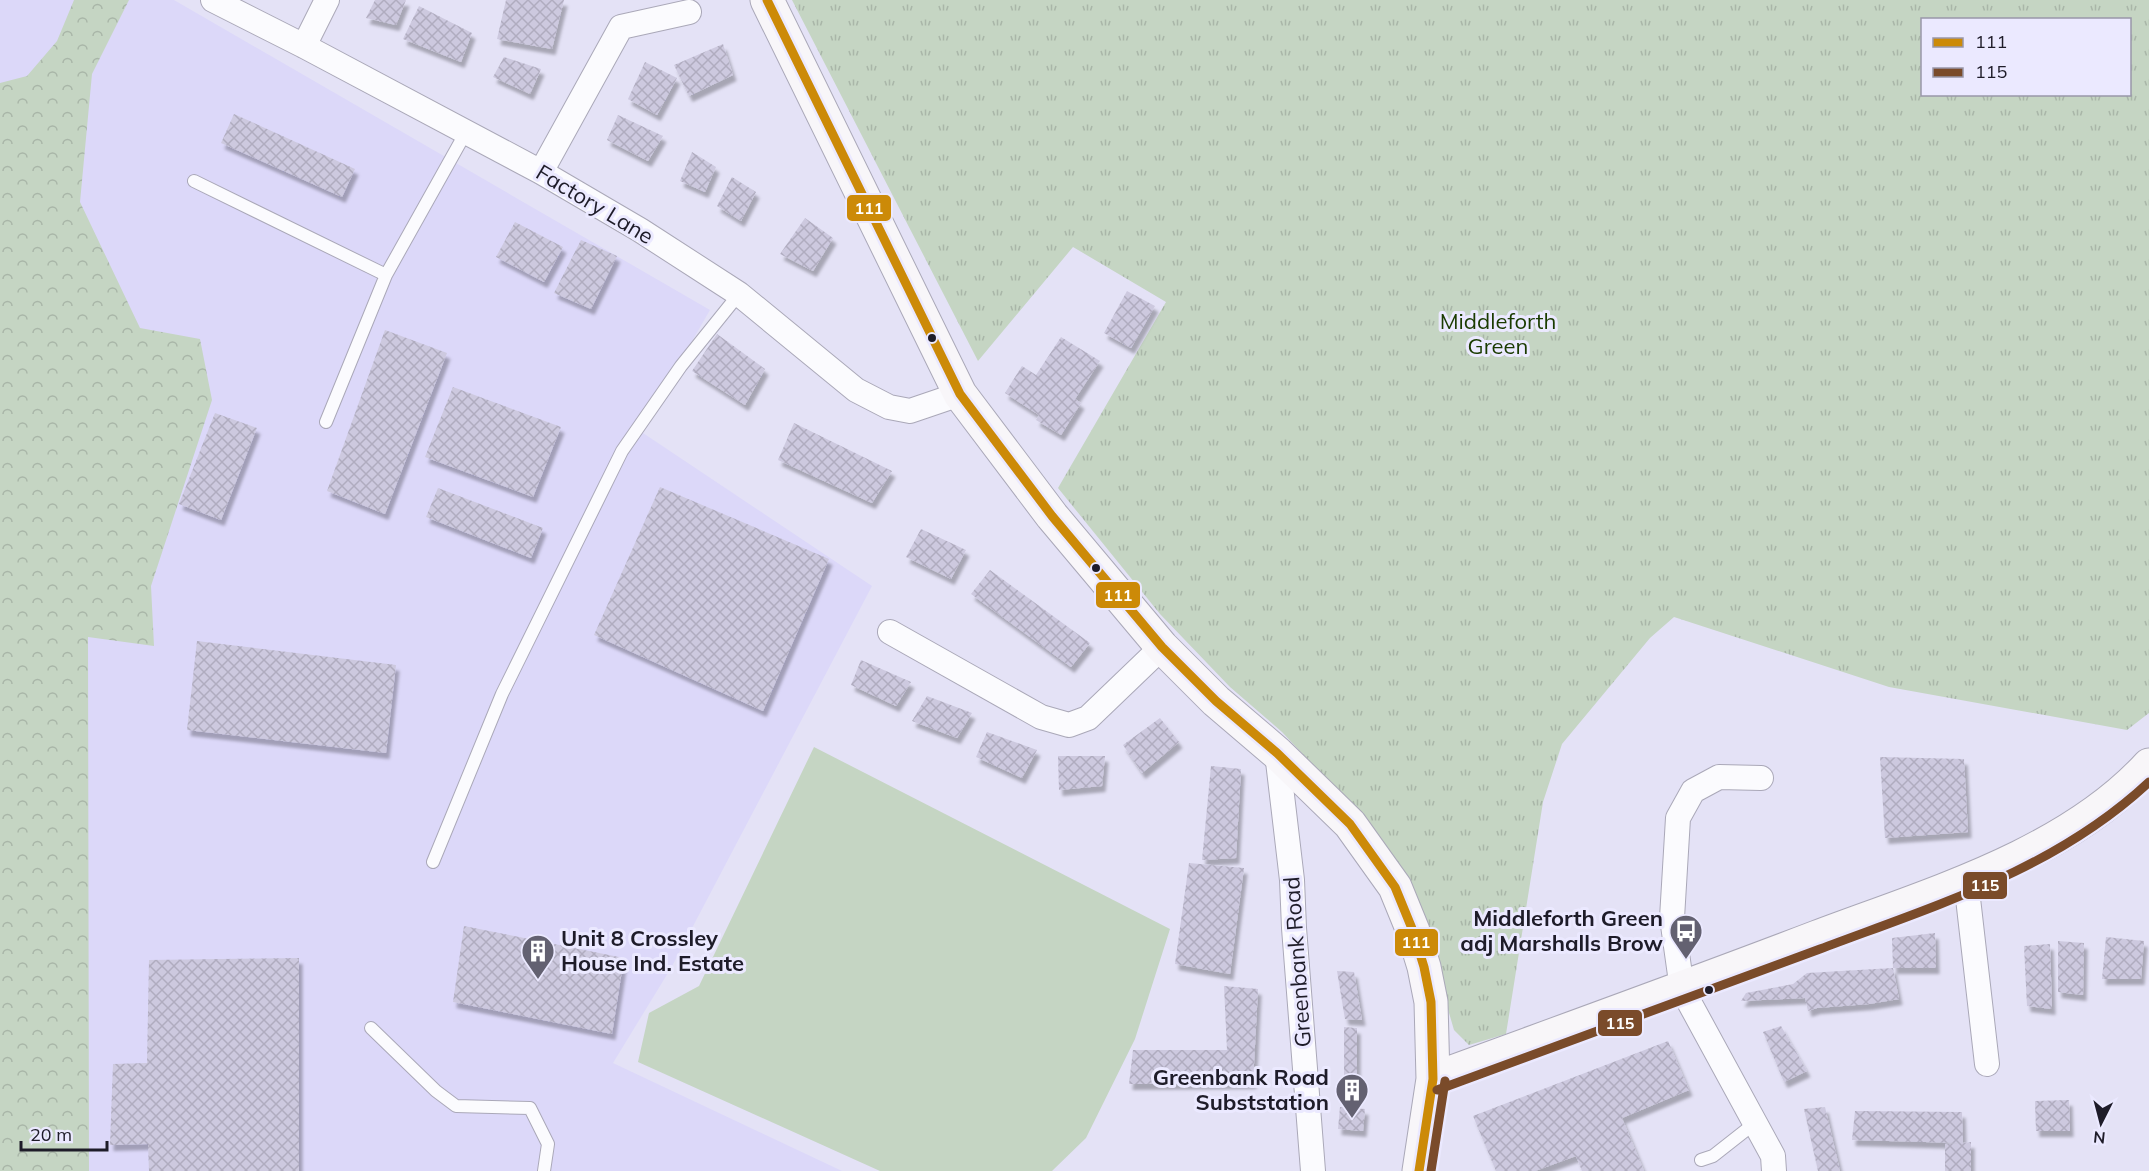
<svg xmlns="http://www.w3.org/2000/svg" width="2149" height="1171" font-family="Mulish,sans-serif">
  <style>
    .built { fill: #dcd8f9 }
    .forest { fill: url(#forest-crowns) }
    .park { fill: url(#park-tufts); fill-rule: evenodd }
    .pitch { fill: #c5d5c3 }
    .building { fill: url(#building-cross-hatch); filter: url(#shadow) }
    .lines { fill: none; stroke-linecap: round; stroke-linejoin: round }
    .lane-casing { stroke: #aaa8b8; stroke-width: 14 }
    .street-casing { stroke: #aaa8b8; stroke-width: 26 }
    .secondary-casing { stroke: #aaa8b8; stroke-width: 35 }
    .lane { stroke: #fbfbfe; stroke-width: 12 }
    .street { stroke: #fbfbfe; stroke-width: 24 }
    .secondary { stroke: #f8f6f9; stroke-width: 33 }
    .bus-1-casing { stroke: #ebe9ff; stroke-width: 14 }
    .bus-2-casing { stroke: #ebe9ff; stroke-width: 14 }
    .bus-1 { stroke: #cc8a08; stroke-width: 9 }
    .bus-2 { stroke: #7a4b2a; stroke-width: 9 }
    .bus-dot { fill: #1e1c29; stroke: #ebe9ff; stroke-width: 2 }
    .labels { text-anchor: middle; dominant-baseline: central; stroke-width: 6; stroke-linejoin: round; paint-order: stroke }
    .street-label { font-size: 22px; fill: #1e1c29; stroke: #ebe9ff }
    .park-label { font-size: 22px; fill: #1a3b00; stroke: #ebe9ff }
    .poi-label { font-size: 22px; font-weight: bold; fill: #1e1c29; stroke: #ebe9ff; text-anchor: end }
    .line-badge { stroke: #ebe9ff; stroke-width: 2 }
    .badge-label { font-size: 16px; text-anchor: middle; font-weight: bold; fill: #fff }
  </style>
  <defs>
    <pattern id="forest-crowns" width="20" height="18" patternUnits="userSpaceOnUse" patternTransform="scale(1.5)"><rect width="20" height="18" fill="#c5d5c3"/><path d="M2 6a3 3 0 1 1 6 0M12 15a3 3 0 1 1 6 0" fill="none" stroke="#a9b6a8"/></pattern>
    <pattern id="park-tufts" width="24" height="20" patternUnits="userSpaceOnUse" patternTransform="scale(1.5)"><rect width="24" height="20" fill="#c5d5c3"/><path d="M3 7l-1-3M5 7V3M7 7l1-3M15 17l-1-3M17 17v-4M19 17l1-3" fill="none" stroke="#a9b6a8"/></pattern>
    <pattern id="building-cross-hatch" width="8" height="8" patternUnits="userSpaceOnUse" patternTransform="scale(1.5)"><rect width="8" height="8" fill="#cdc9df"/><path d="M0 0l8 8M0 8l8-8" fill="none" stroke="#b0acbf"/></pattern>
    <filter id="shadow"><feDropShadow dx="3.5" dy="6" stdDeviation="1.5" flood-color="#0004"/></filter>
  </defs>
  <rect width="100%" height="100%" fill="#e4e2f6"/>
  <path class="built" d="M 0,0 L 174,0 L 710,310 L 640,431 L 872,586 L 671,968 L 613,1063 L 842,1171 L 0,1171 Z"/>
  <path class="forest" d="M 74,0 L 129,0 L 92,74 L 80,202 L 140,328 L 200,339 L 212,400 L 151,586 L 154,646 L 88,637 L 89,1171 L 0,1171 L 0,83 L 27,76 L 57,41 Z"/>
  <path class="park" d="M 792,0 L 2149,0 L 2149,713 L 2127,730 L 1889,687 L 1674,617 L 1650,638 L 1562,744 L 1543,802 L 1506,1034 L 1469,1045 L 1454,1030 L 1447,1006 L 1350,805 L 1282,732 L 1230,687 L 1160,614 L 1058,488 L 1166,302 L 1073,247 L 978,361 ZM 1922,20 L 2130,20 L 2130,94 L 1922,94 Z"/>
  <path class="pitch" d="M 814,747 L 1170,929 L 1135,1039 L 1086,1138 L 1052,1171 L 880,1171 L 638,1062 L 649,1013 L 699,986 Z"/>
  <path class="building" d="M 375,0 L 406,0 L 396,25 L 366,18 Z
    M 506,0 L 564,0 L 552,49 L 497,39 Z
    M 419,6 L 472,33 L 461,62 L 403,39 Z
    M 723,44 L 733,75 L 689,96 L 674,65 Z
    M 504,57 L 541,69 L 530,94 L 493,77 Z
    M 645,62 L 677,78 L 657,115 L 628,99 Z
    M 234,114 L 355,169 L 342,197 L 221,143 Z
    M 618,115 L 663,136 L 648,161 L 607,140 Z
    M 692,152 L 716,167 L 705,192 L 680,181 Z
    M 732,177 L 756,192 L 741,221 L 717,206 Z
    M 805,218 L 833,238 L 813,271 L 780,254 Z
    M 515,222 L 563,247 L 544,282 L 496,257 Z
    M 581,240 L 617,256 L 591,309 L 554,293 Z
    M 1127,291 L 1155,306 L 1131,348 L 1104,333 Z
    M 385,330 L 447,353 L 385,514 L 327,491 Z
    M 717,334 L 765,369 L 745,405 L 692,371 Z
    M 1061,337 L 1100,361 L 1075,399 L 1081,403 L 1061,435 L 1036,420 L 1039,415 L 1005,393 L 1022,366 L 1036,375 Z
    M 453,387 L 561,427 L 533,497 L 425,457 Z
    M 215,413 L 257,428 L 221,520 L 179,504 Z
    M 794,423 L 892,471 L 872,503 L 778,460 Z
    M 660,487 L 829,559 L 763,711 L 594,635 Z
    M 438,488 L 543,528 L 531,558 L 426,517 Z
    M 921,529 L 966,550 L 951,579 L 906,557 Z
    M 990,570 L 1090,643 L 1071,667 L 971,594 Z
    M 197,641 L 396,665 L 386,753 L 187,730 Z
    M 861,660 L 911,682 L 896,706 L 851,685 Z
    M 927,696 L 972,713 L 957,738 L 912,721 Z
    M 1160,718 L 1179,742 L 1142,773 L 1123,745 Z
    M 987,732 L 1037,750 L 1022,778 L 976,757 Z
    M 1058,756 L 1105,756 L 1102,786 L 1059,790 Z
    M 1880,757 L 1964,759 L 1968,832 L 1885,838 Z
    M 1211,766 L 1241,769 L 1236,858 L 1202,860 Z
    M 1189,863 L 1244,868 L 1230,974 L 1175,964 Z
    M 464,926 L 624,958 L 612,1034 L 453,1002 Z
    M 1935,933 L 1936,968 L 1893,968 L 1899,999 L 1869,1004 L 1817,1008 L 1808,1011 L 1805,998 L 1741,1001 L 1746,993 L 1793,984 L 1807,973 L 1893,968 L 1892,938 Z
    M 2106,937 L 2144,941 L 2141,979 L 2102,979 Z
    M 2058,941 L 2084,943 L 2083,995 L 2058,992 Z
    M 2050,944 L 2052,1009 L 2027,1006 L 2024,946 Z
    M 299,958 L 299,1171 L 149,1171 L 148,1144 L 110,1145 L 113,1064 L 147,1063 L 149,960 Z
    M 1337,971 L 1354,972 L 1362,1020 L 1345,1019 Z
    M 1224,986 L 1258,989 L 1253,1083 L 1129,1084 L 1133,1050 L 1227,1050 Z
    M 1781,1026 L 1807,1071 L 1784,1082 L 1763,1032 Z
    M 1344,1027 L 1357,1028 L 1357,1079 L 1344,1083 Z
    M 1668,1041 L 1689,1090 L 1622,1118 L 1644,1171 L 1582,1171 L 1576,1156 L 1535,1171 L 1496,1171 L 1473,1116 Z
    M 2069,1100 L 2070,1131 L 2036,1131 L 2035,1101 Z
    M 1340,1107 L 1365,1109 L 1363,1131 L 1338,1129 Z
    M 1825,1107 L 1840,1171 L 1818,1171 L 1804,1109 Z
    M 1855,1111 L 1962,1112 L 1963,1143 L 1971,1142 L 1971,1171 L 1945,1171 L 1945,1144 L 1961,1143 L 1852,1140 Z"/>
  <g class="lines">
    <defs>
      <path id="lane" d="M 194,181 L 386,275
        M 326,422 L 386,275 L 466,132
        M 433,862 L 502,694 L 622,451 L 681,366 L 739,294
        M 371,1028 L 436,1091 L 456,1106 L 530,1108 L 548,1144 L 544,1171
        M 1701,1160 L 1713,1156 L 1755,1123"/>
      <path id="street" d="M 213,0 L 304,46 L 541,172 L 640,230 L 739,294 L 856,390 L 889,407 L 910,411 L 960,394
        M 304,46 L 327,0
        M 541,172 L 621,27 L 689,12
        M 890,632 L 1041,717 L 1069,725 L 1088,718 L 1162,647
        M 1277,753 L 1292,880 L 1294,928 L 1313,1171
        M 1761,778 L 1719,777 L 1693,791 L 1678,818 L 1672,918 L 1682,989 L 1773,1156 L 1774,1171
        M 1966,881 L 1987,1064"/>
      <path id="secondary" d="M 767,0 L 960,394 L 1052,516 L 1162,647 L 1216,701 L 1277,753 L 1350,824 L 1395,887 L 1413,931 L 1424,967 L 1431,1002 L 1433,1079 L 1419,1171
        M 1433,1079 C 1561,1032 1689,986 1817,937 C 1928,895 2067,855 2149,765"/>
    </defs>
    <use href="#lane" class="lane-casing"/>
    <use href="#street" class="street-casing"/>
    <use href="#secondary" class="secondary-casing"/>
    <use href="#lane" class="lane"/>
    <use href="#street" class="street"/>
    <use href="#secondary" class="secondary"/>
    <defs>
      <path id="bus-1" d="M 767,0 L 960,394 L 1052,516 L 1162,647 L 1216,701 L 1277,753 L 1350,824 L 1395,887 L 1413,931 L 1424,967 L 1431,1002 L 1433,1079 L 1419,1171"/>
      <path id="bus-2" d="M 1437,1090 C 1565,1043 1693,997 1820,949 C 1937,905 2056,869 2149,782
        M 1431,1171 L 1445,1081"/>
    </defs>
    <use href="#bus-1" class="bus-1-casing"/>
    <use href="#bus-2" class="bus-2-casing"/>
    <use href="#bus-1" class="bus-1"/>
    <use href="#bus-2" class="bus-2"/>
  </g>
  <defs>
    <symbol id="bus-pin" viewBox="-11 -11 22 30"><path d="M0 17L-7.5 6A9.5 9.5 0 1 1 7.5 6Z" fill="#636171" stroke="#ebe9ff"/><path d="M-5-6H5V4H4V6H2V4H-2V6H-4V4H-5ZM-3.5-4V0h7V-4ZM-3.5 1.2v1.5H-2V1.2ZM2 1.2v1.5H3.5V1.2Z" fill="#fff"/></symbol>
    <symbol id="building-pin" viewBox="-11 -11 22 30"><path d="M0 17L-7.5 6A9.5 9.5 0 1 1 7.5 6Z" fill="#636171" stroke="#ebe9ff"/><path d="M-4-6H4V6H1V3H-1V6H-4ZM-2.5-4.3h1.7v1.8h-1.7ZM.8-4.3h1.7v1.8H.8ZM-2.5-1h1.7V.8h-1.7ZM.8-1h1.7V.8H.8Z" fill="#fff"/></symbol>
  </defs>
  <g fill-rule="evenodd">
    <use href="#bus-pin" x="1667" y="912" width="38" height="52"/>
    <use href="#building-pin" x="519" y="932" width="38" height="52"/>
    <use href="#building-pin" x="1333" y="1071" width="38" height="52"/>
  </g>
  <g class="bus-dot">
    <circle cx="932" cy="338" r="5"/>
    <circle cx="1096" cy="568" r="5"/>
    <circle cx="1709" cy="990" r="5"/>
  </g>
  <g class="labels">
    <g class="street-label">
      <text transform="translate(595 204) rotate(31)">Factory Lane</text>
      <text transform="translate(1297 962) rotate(-94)">Greenbank Road</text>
    </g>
    <g class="park-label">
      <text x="1498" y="321">Middleforth<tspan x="1498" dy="25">Green</tspan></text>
    </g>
    <g class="poi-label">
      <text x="1663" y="918">Middleforth Green<tspan x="1663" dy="25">adj Marshalls Brow</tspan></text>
      <text x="561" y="938" text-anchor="start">Unit 8 Crossley<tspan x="561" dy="25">House Ind. Estate</tspan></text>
      <text x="1329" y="1077">Greenbank Road<tspan x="1329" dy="25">Subststation</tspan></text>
    </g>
  </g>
  <g class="line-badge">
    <rect x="846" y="194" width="46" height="28" rx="6" fill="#cc8a08"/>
    <rect x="1095" y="581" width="46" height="28" rx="6" fill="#cc8a08"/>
    <rect x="1962" y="871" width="46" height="29" rx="6" fill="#7a4b2a"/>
    <rect x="1394" y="928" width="45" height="29" rx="6" fill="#cc8a08"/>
    <rect x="1597" y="1009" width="46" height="28" rx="6" fill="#7a4b2a"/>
  </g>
  <g class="badge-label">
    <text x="869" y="214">111</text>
    <text x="1118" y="601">111</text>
    <text x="1985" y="891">115</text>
    <text x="1416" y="948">111</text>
    <text x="1620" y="1029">115</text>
  </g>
  <rect x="1921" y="18" width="210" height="78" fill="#ebe9ff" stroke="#9997a9" stroke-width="1.5"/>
  <rect x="1933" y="38" width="30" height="9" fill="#cc8a08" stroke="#9997a9" stroke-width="1.5"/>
  <text x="1975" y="48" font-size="18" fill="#1e1c29">111</text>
  <rect x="1933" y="68" width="30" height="9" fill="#7a4b2a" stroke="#9997a9" stroke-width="1.5"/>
  <text x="1975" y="78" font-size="18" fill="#1e1c29">115</text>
  <g transform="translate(2101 1123) rotate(186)" stroke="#ebe9ff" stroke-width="4.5" paint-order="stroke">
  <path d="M0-4.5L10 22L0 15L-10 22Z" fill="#1e1c29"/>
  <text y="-9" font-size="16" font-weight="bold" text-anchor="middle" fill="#1e1c29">N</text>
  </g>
  <path d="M21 1141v9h86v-9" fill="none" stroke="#1e1c29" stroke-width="3"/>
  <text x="30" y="1141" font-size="18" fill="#1e1c29" stroke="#ebe9ff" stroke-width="4.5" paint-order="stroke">20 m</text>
</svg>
